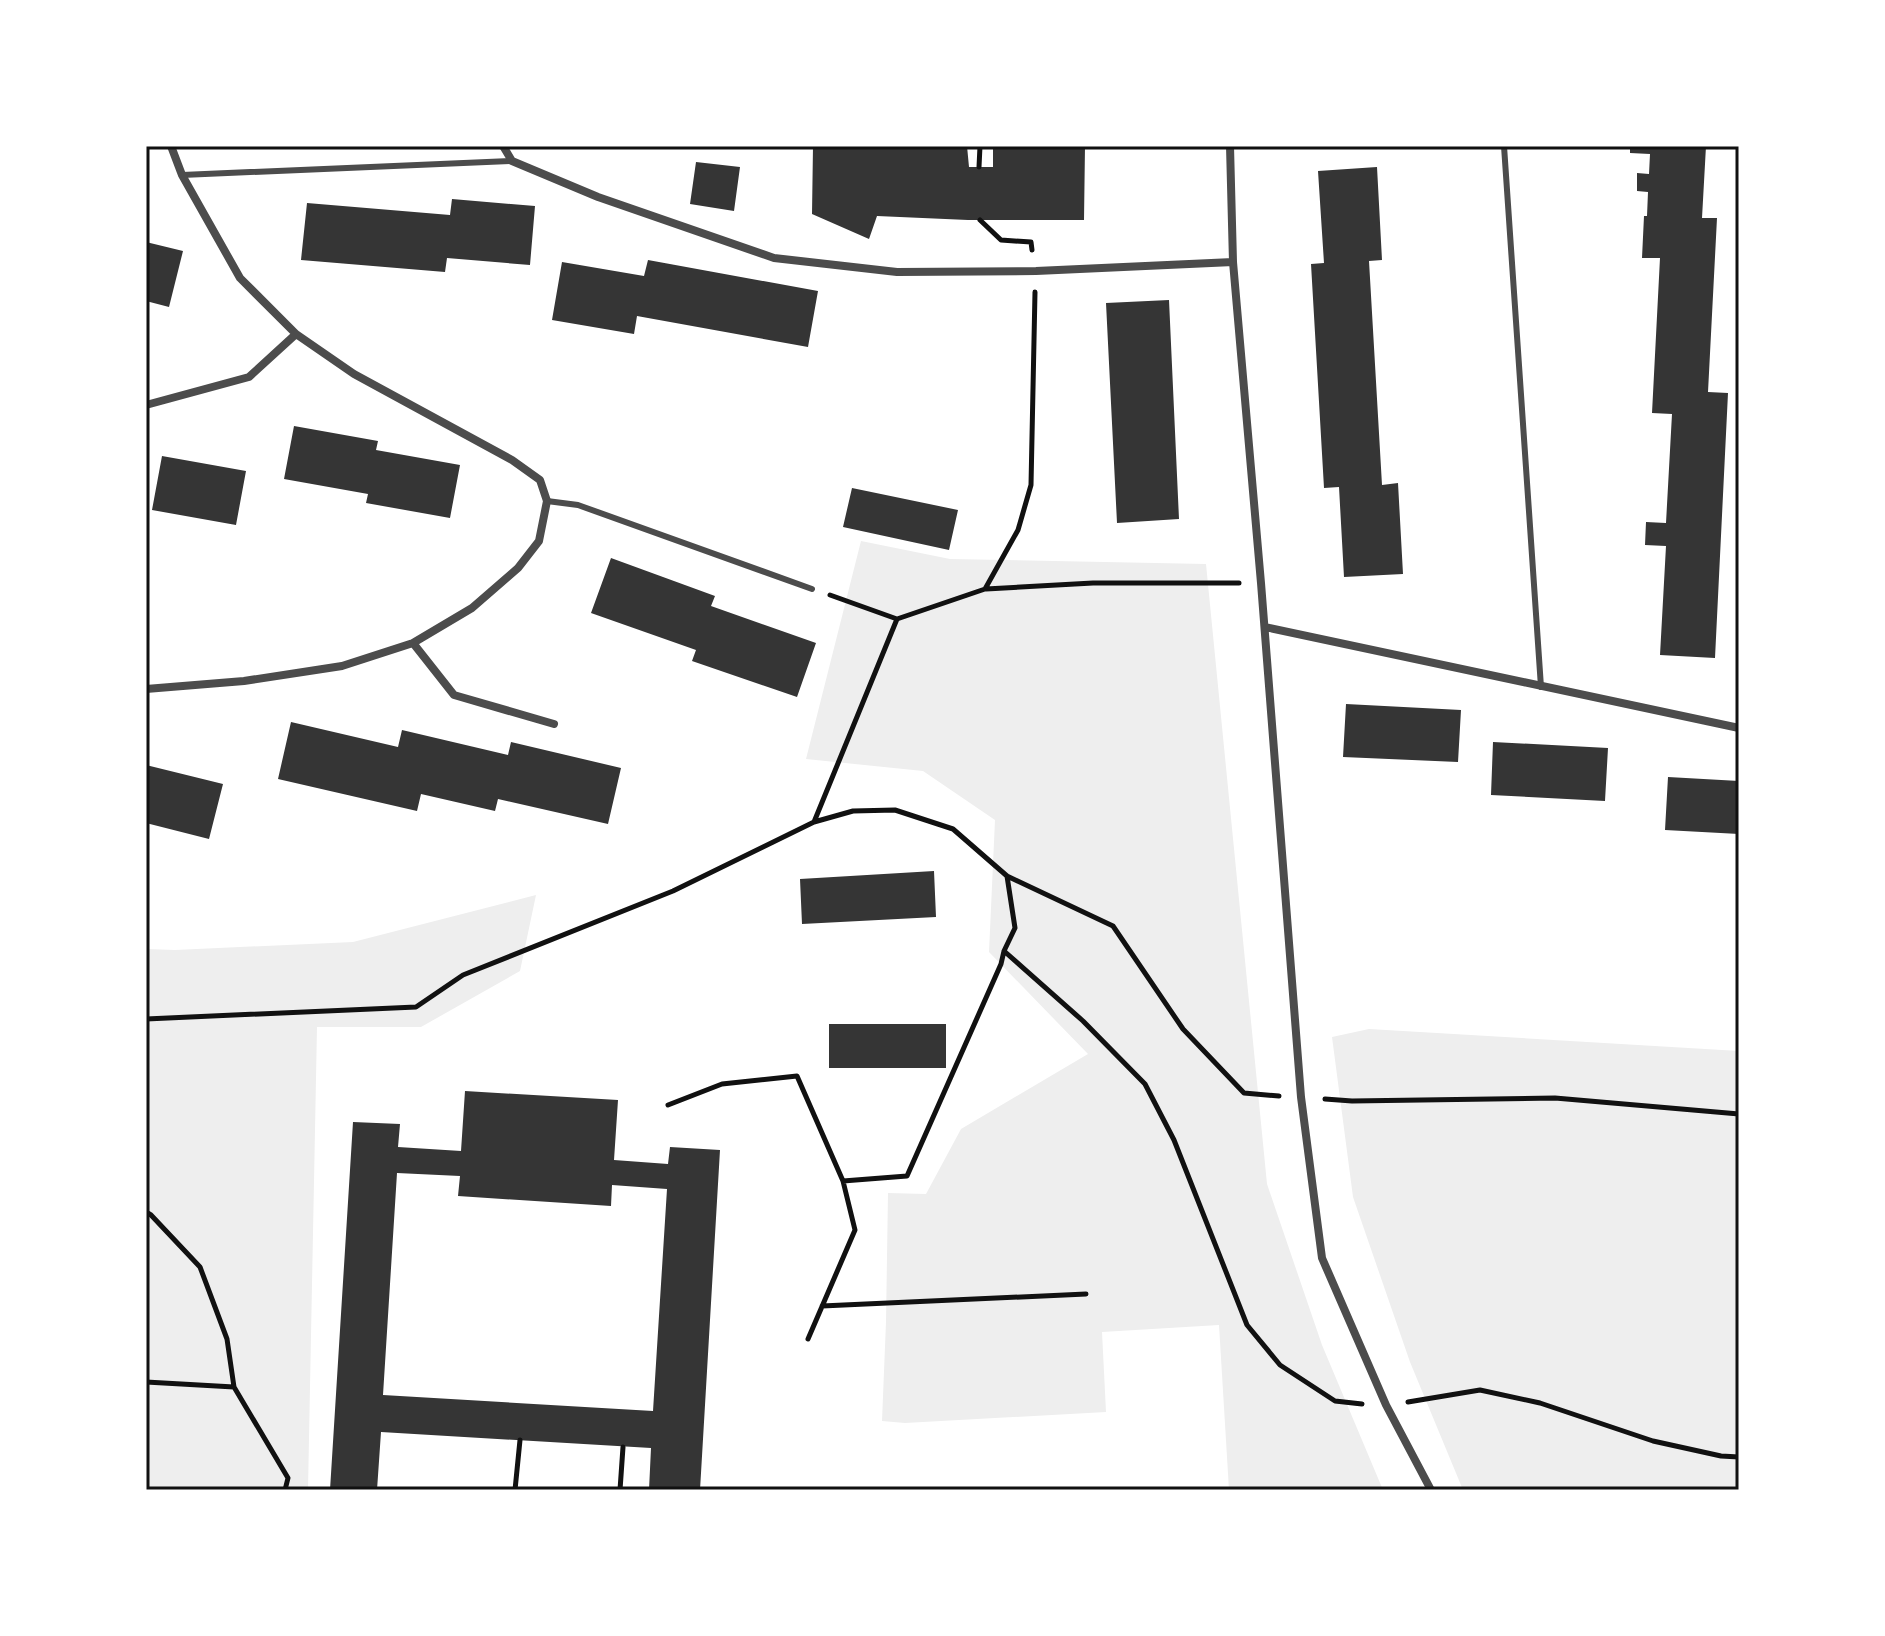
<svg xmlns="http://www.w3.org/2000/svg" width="1885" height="1636" font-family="Cabin,sans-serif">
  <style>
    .green { fill: #eee }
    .building { fill: #353535; fill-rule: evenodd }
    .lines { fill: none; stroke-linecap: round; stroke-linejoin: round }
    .path { stroke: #111; stroke-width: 5 }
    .service { stroke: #4c4c4c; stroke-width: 6 }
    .minor { stroke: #4c4c4c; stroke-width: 8 }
    .neatline { fill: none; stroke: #111; stroke-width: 3 }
  </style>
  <rect width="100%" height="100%" fill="#fff"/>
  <path class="green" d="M 861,541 L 950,559 L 1206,564 L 1267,1184 L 1322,1345 L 1383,1490 L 1229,1490 L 1219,1325 L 1102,1332 L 1106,1412 L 905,1423 L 882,1421 L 886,1322 L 888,1193 L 926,1194 L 961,1129 L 1088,1054 L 989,952 L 995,820 L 923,771 L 806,759 Z
    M 536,895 L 520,971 L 421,1027 L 317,1027 L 308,1490 L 146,1490 L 146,949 L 175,950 L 353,942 Z
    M 1369,1029 L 1739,1051 L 1739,1486 L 1593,1490 L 1463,1490 L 1410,1362 L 1353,1197 L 1332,1037 Z"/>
  <path class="building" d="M 813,146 L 967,146 L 969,167 L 993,167 L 993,146 L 1085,146 L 1084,220 L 968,220 L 877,216 L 869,239 L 812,214 Z
    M 1630,146 L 1706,146 L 1702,218 L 1717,218 L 1708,392 L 1728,393 L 1715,658 L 1660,655 L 1666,546 L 1645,545 L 1646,522 L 1666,523 L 1672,414 L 1652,413 L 1660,258 L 1642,258 L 1644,216 L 1647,216 L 1648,192 L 1637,191 L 1637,173 L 1649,174 L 1650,154 L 1630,153 Z
    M 696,162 L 740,167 L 734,211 L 690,204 Z
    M 1377,167 L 1382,260 L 1369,261 L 1382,485 L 1398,483 L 1403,574 L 1344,577 L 1339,487 L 1324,488 L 1311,264 L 1324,263 L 1318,171 Z
    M 452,199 L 535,206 L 530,265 L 447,258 L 445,272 L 301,260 L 307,203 L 450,215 Z
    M 146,242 L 183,251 L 169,307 L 146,301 Z
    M 648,260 L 818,291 L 808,347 L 637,316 L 634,334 L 552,320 L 562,262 L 644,276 Z
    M 1169,300 L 1179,519 L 1117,523 L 1106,303 Z
    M 294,426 L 378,441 L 376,450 L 460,465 L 450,518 L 366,503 L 368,494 L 284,479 Z
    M 162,456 L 246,471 L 236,525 L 152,510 Z
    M 852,488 L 958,510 L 949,550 L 843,527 Z
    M 611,558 L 715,596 L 711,606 L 816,643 L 797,697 L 692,661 L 696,650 L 591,613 Z
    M 1346,704 L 1461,710 L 1458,762 L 1343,757 Z
    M 291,722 L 398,747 L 402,730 L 508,755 L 511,742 L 621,768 L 608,824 L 498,799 L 495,811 L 421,794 L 417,811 L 278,779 Z
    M 1493,742 L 1608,748 L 1605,801 L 1491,795 Z
    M 146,765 L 223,784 L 209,839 L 146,823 Z
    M 1668,777 L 1739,781 L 1739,834 L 1665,830 Z
    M 934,871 L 936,917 L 802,924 L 800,879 Z
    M 829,1024 L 946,1024 L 946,1068 L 829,1068 Z
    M 465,1091 L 618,1100 L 614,1160 L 668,1164 L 670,1147 L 720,1150 L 700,1490 L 649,1490 L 651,1448 L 381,1432 L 377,1490 L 330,1490 L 353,1122 L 400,1124 L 398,1147 L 461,1151 ZM 397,1173 L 460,1176 L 458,1196 L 611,1206 L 612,1185 L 667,1189 L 653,1411 L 383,1395 Z"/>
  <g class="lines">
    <path class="path" d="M 979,167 L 980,146
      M 980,220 L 1001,240 L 1031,242 L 1032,250
      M 986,589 L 1093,583 L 1239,583
      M 830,595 L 897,619
      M 814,822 L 853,811 L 895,810 L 953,829 L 1007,876 L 1113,926 L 1183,1029 L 1244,1093 L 1279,1096
      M 1007,876 L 1015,928 L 1004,951 L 1083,1021 L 1145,1084 L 1174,1140 L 1247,1325 L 1280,1365 L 1335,1401 L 1362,1404
      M 146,1019 L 416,1007 L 463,975 L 673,891 L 814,822 L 897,619 L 985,589 L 1018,530 L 1031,485 L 1035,292
      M 1325,1099 L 1352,1101 L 1555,1098 L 1739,1114
      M 668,1105 L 722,1084 L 797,1076 L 843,1181 L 855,1230 L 808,1339
      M 843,1181 L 907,1176 L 1001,964 L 1004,951
      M 146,1212 L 151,1215 L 200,1267 L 227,1339 L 234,1387 L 288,1478 L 285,1490
      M 822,1306 L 1086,1294
      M 146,1382 L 234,1387
      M 1408,1402 L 1480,1390 L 1540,1403 L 1653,1441 L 1721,1456 L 1739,1457
      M 515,1490 L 520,1440
      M 620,1490 L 623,1447"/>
    <path class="service" d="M 1504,146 L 1541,687
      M 182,175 L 512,161
      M 547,501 L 578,505 L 812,589"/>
    <path class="minor" d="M 503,146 L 512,161 L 598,197 L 774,258 L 897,272 L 1036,271 L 1233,262
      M 1230,146 L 1233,262 L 1261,583 L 1301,1097 L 1322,1258 L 1386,1405 L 1431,1490
      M 146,405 L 249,377 L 296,334
      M 1265,627 L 1739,728
      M 413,643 L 454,695 L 554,724
      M 146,689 L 244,681 L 342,666 L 413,643 L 472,608 L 518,568 L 539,541 L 547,501 L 540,480 L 512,460 L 354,374 L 296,334 L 240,278 L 182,175 L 171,146"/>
  </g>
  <rect width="1885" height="1636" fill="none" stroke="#ffffff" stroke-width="296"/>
  <rect x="148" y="148" width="1589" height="1340" class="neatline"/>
</svg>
